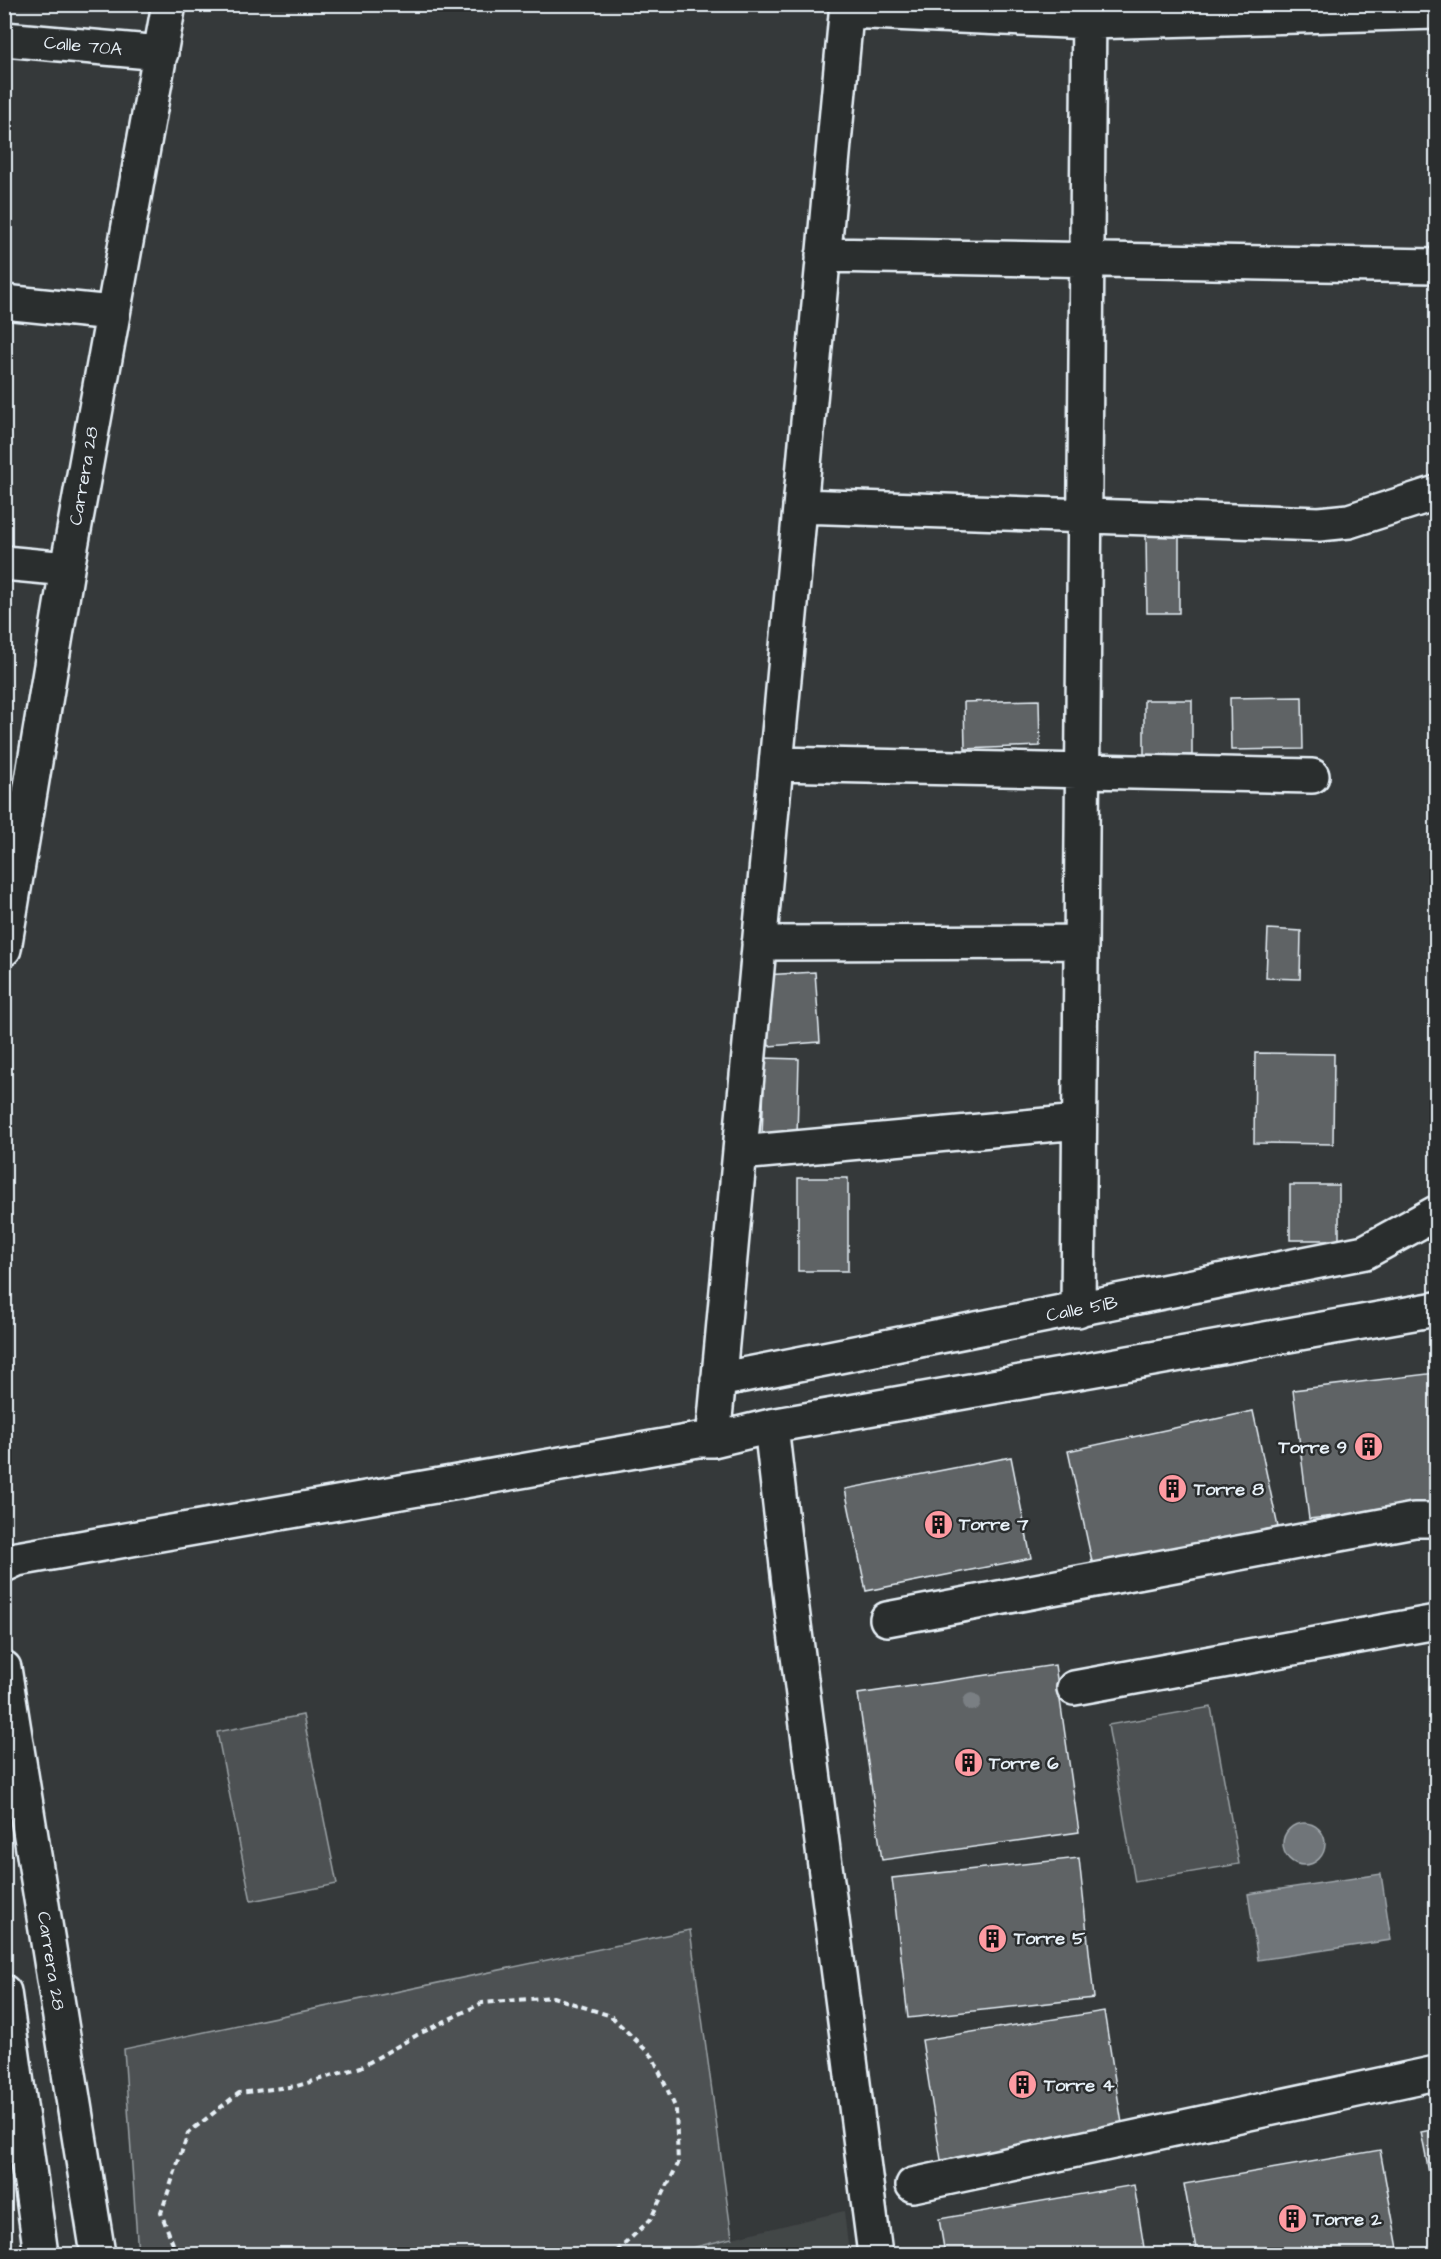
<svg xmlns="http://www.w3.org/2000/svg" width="1441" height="2259" font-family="'Architects Daughter',sans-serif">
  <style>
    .built { fill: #424647 }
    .green { fill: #4d5152; stroke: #9aa1a5; stroke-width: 1.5 }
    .water { fill: #707579; stroke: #a0a7ac; stroke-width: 1.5 }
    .building { fill: #5f6365; stroke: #e8f1f8; stroke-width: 1.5 }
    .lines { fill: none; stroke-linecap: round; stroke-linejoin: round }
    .minor-casing { stroke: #e8f1f8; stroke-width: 38 }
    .path { stroke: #e8f1f8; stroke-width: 4; stroke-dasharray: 6 4.5; stroke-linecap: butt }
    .minor { stroke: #2a2d2e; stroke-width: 33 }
    .tree { fill: #7a7f83 }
    .labels { text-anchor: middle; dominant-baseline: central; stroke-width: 5; stroke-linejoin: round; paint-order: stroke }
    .street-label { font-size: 18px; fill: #e8f1f8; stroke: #2a2d2e }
    .poi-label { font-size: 18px; font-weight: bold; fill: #e8f1f8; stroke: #2a2d2e; text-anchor: start }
  </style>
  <rect width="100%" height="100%" fill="#35393a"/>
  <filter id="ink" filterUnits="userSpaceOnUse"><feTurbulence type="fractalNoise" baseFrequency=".0167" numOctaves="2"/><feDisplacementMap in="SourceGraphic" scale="12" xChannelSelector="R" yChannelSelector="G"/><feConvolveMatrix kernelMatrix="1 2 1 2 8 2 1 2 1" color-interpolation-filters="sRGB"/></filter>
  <g filter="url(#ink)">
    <path class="built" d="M 844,2211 L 849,2254 L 667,2254 L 732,2238 Z"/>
    <path class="green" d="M 1211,1707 L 1239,1864 L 1135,1882 L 1108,1725 Z
      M 303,1715 L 337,1884 L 251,1901 L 217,1732 Z
      M 690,1930 L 732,2238 L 667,2254 L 138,2254 L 124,2049 Z"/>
    <path class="water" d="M1283 1844a21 21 0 1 1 42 0a21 21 0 1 1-42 0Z
      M 1381,1874 L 1391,1940 L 1258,1960 L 1248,1894 Z"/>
    <path class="building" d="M 1146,534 L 1179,534 L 1179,613 L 1147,613 Z
      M 1302,697 L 1303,749 L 1231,750 L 1230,698 Z
      M 1039,700 L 1040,746 L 965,749 L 964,702 Z
      M 1144,700 L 1192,700 L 1192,755 L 1144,755 Z
      M 1268,929 L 1301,931 L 1300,979 L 1266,978 Z
      M 815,972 L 820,1042 L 769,1046 L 764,975 Z
      M 1255,1053 L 1334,1054 L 1333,1144 L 1254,1143 Z
      M 765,1058 L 799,1059 L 797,1136 L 762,1135 Z
      M 798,1178 L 848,1178 L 848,1271 L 798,1271 Z
      M 1290,1185 L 1339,1185 L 1339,1240 L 1290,1240 Z
      M 1436,1373 L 1436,1504 L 1309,1519 L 1293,1390 Z
      M 1253,1411 L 1278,1527 L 1093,1566 L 1068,1451 Z
      M 1011,1457 L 1031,1558 L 866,1591 L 845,1489 Z
      M 1055,1665 L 1079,1832 L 882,1860 L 858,1694 Z
      M 1079,1858 L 1094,1998 L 908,2018 L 892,1878 Z
      M 1104,2011 L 1123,2130 L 941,2160 L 922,2040 Z
      M 1436,2129 L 1436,2208 L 1421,2132 Z
      M 1380,2150 L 1399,2254 L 1197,2254 L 1184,2184 Z
      M 1134,2185 L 1145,2254 L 945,2254 L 939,2219 Z"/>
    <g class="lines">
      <defs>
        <path id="minor" d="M 847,11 L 1089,22 L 1436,12
          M 4,39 L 161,53
          M 823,255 L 1436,266
          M 4,302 L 112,313
          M 800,506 L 1319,524 L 1349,521 L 1436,493
          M 4,563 L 67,569
          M 776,764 L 1312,776
          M 759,943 L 1081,942
          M 4,949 L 67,569 L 169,4
          M 740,1153 L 1079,1122
          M 1078,1310 L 1089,4
          M 718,1380 L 1365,1252 L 1436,1213
          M 771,1426 L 792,1609 L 875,2254
          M 713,1440 L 847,4
          M 4,1565 L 17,1559 L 698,1440 L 713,1440 L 771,1426 L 1436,1309
          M 887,1619 L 1414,1520 L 1436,1520
          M 4,1668 L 98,2254
          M 1074,1688 L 1436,1622
          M 4,1992 L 41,2254
          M 913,2185 L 1436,2073"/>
      </defs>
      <use href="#minor" class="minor-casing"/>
      <path class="path" d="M 177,2254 L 161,2213 L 188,2133 L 239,2093 L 297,2086 L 361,2067 L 417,2035 L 482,2003 L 553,1997 L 611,2016 L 653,2057 L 676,2109 L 678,2164 L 650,2220 L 614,2254"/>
      <use href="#minor" class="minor"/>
    </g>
    <circle class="tree" cx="972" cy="1702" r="9"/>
  </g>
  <defs>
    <symbol id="building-disc" viewBox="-11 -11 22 22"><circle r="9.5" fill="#ff9aa2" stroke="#2a2d2e"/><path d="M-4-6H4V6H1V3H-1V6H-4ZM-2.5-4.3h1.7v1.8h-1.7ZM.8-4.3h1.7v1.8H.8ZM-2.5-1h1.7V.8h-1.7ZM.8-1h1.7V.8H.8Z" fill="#111"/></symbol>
  </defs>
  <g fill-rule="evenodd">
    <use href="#building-disc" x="1352" y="1430" width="33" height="33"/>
    <use href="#building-disc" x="1156" y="1472" width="33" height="33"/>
    <use href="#building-disc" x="922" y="1508" width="33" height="33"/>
    <use href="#building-disc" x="952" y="1746" width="33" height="33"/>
    <use href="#building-disc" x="976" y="1922" width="33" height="33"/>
    <use href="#building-disc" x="1006" y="2068" width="33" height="33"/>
    <use href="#building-disc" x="1276" y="2202" width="33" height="33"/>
  </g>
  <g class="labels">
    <g class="street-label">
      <text transform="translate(83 46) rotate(5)">Calle 70A</text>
      <text transform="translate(84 476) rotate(-80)">Carrera 28</text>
      <text transform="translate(1082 1309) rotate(-11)">Calle 51B</text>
      <text transform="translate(51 1961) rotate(81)">Carrera 28</text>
    </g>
    <g class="poi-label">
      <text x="1347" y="1447" text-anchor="end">Torre 9</text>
      <text x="1194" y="1489">Torre 8</text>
      <text x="959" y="1524">Torre 7</text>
      <text x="989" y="1763">Torre 6</text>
      <text x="1014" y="1938">Torre 5</text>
      <text x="1044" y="2085">Torre 4</text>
      <text x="1313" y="2219">Torre 2</text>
    </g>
  </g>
  <rect width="1441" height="2259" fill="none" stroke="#2a2d2e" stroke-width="24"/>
  <rect x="12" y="12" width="1417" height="2235" fill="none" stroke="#e8f1f8" stroke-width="2" filter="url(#ink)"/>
</svg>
